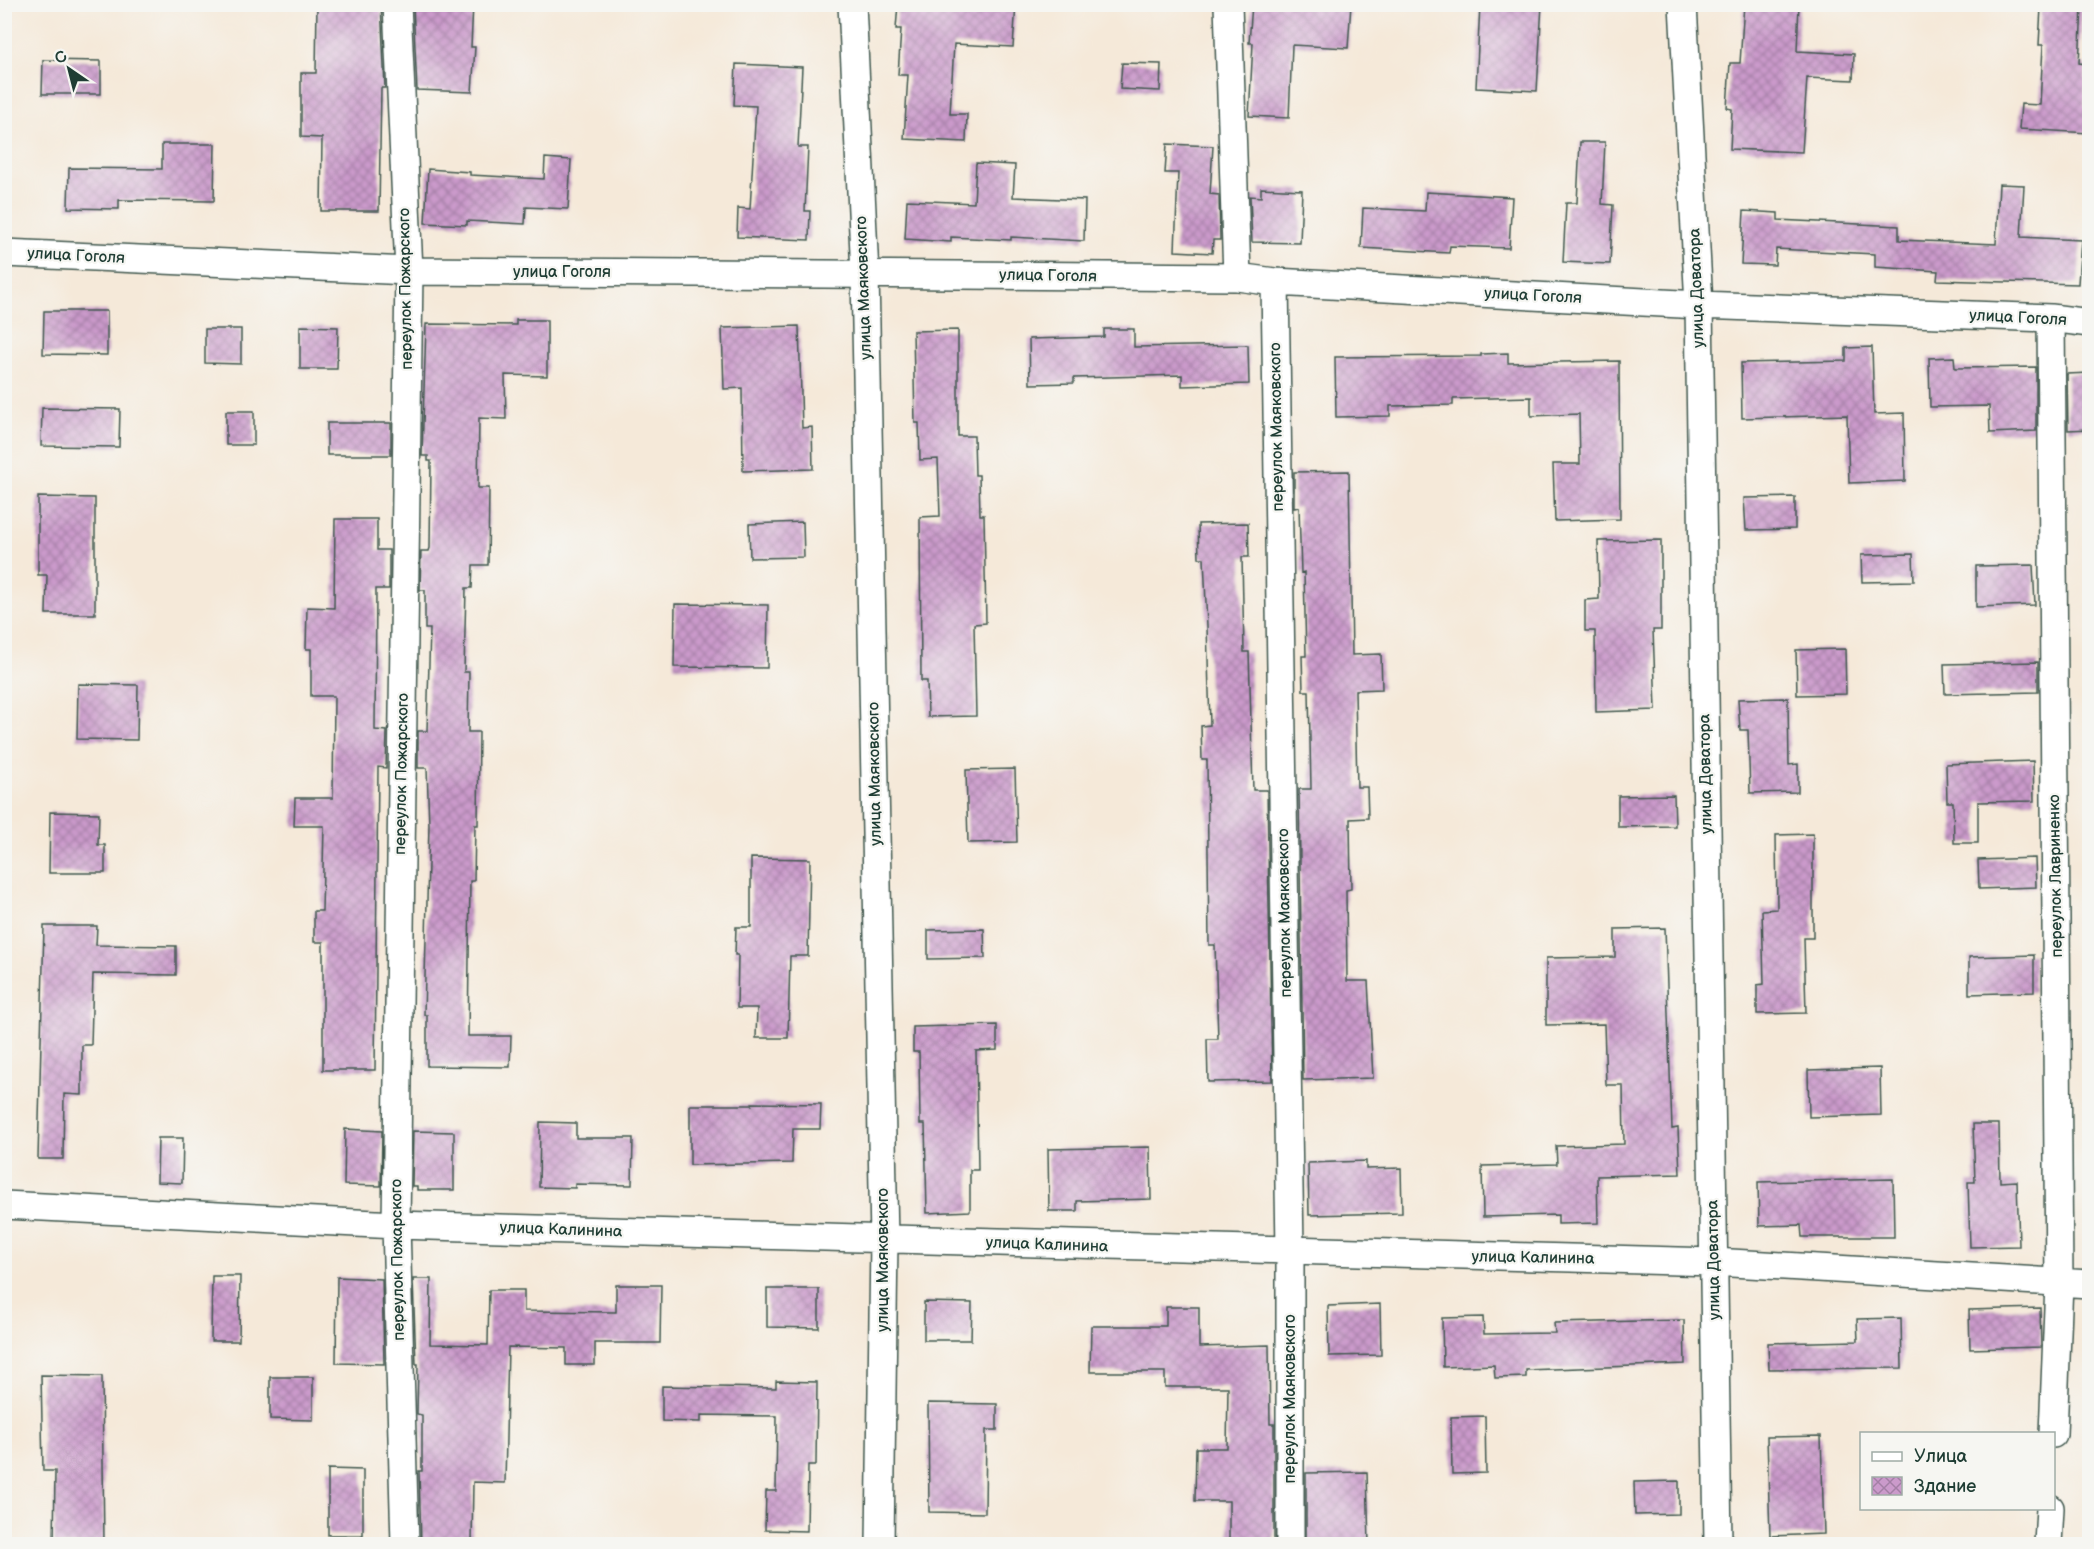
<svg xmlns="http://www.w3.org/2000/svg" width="2094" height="1549" font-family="'Balsamiq Sans',sans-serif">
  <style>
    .building { fill: url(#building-cross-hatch) }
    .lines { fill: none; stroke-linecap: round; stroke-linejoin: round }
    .street-casing { stroke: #3f574d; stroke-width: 30 }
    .street { stroke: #fff; stroke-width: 27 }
    .labels { text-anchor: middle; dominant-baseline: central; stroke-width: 4.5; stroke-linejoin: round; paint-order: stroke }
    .street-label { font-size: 16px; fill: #1f3d34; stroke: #f6f6f2 }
  </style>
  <defs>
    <pattern id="building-cross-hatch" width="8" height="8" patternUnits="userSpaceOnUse" patternTransform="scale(1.5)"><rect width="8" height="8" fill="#cb9acb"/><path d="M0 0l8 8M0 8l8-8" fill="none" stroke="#a47fa6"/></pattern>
  </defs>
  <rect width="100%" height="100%" fill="#f6f6f2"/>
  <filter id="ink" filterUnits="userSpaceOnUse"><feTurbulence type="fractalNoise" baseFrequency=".0167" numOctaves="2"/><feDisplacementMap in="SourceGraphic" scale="12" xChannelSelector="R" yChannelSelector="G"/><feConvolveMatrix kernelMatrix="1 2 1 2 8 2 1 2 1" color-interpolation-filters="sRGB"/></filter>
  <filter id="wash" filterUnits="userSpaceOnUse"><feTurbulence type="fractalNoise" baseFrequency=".008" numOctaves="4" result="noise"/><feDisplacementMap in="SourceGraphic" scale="24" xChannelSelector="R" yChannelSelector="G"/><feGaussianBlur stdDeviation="1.35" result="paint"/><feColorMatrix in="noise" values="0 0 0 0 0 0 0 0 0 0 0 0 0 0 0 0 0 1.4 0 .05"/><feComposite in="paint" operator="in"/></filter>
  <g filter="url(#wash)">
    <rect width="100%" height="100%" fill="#f5e9d9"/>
    <g id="blocks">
      <path class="building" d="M 317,4 L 381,4 L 385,88 L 381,88 L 379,211 L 321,211 L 322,138 L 301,137 L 301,73 L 316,73 Z
        M 413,4 L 473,4 L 471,47 L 475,47 L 472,92 L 417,90 Z
        M 898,4 L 1016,4 L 1013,47 L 954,44 L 950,114 L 967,114 L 966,142 L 904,139 L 908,75 L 898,75 L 901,29 L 896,29 Z
        M 1252,4 L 1351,4 L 1348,48 L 1292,45 L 1289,118 L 1249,116 L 1253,43 L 1249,43 Z
        M 1480,4 L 1542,4 L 1537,91 L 1476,88 Z
        M 1744,4 L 1799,4 L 1797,51 L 1854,54 L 1853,80 L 1807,78 L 1802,152 L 1730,149 L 1732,109 L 1727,108 L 1730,63 L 1740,63 Z
        M 2041,7 L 2082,8 L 2079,63 L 2086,64 L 2085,108 L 2090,108 L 2089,133 L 2019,129 L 2021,104 L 2040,105 L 2043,45 L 2039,45 Z
        M 43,60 L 101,61 L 101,94 L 42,94 Z
        M 1122,63 L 1161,64 L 1160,91 L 1120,89 Z
        M 736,64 L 802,67 L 798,147 L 808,147 L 805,211 L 810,211 L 809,240 L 737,237 L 738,208 L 750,209 L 756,106 L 734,105 Z
        M 1580,142 L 1605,142 L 1602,204 L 1613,205 L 1610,264 L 1563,262 L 1566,203 L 1577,203 Z
        M 162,144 L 215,144 L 214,201 L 119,200 L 119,209 L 68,208 L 69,168 L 162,169 Z
        M 1167,144 L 1213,146 L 1210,194 L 1219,195 L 1220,240 L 1213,240 L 1212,253 L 1175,251 L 1178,173 L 1165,173 Z
        M 545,158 L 571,160 L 568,209 L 526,207 L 525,224 L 467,221 L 467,225 L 425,223 L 428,169 L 470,172 L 470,175 L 544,179 Z
        M 976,163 L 1015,165 L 1013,197 L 1085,200 L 1084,241 L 1011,237 L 1011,240 L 951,237 L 951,242 L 905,239 L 907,200 L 974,203 Z
        M 1999,184 L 2024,185 L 2021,237 L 2081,240 L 2078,284 L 1937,280 L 1938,271 L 1875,267 L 1875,254 L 1776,249 L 1775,265 L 1741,264 L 1744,211 L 1778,213 L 1778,220 L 1899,226 L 1899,240 L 1996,244 Z
        M 1261,188 L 1302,190 L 1300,243 L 1252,242 L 1250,196 L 1261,197 Z
        M 1426,192 L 1512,197 L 1509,248 L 1450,246 L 1449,253 L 1361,248 L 1363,208 L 1425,211 Z
        M 44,311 L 107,311 L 107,355 L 43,354 Z
        M 516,320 L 547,320 L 547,376 L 505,375 L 506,419 L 479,418 L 478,488 L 489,488 L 488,565 L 473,565 L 472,588 L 466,588 L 464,672 L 469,672 L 468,732 L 479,732 L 478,825 L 475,825 L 474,881 L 470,881 L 468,1036 L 511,1036 L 510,1067 L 427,1066 L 427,1015 L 424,1015 L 429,825 L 427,768 L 418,768 L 418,731 L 427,731 L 430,629 L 425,629 L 425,590 L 420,590 L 421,551 L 429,551 L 430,548 L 431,461 L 428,461 L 428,456 L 422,456 L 426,324 L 516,325 Z
        M 300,326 L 338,327 L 337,369 L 300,369 Z
        M 799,326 L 802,428 L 812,427 L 813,469 L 743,471 L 742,388 L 724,389 L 722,328 Z
        M 205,329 L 241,329 L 241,364 L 205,363 Z
        M 1104,329 L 1134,329 L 1134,347 L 1248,345 L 1249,384 L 1182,386 L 1182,375 L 1074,378 L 1074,383 L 1030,384 L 1029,339 L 1104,337 Z
        M 958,330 L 958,436 L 974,436 L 975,475 L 979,475 L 980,515 L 984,515 L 986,623 L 974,624 L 976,716 L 928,717 L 927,681 L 921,681 L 920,517 L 940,516 L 938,459 L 920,460 L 919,423 L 915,423 L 913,331 Z
        M 1872,347 L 1874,414 L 1904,413 L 1905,481 L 1849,483 L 1847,415 L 1742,418 L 1741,363 L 1846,361 L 1846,348 Z
        M 1508,353 L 1508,363 L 1619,361 L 1620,519 L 1555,521 L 1553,464 L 1580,464 L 1579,414 L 1531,416 L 1531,397 L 1453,399 L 1453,405 L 1390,406 L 1390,416 L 1336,417 L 1335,357 L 1481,356 L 1481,354 Z
        M 1954,357 L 1955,368 L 2036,367 L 2036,431 L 1990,433 L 1989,406 L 1930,407 L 1929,358 Z
        M 2090,373 L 2090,429 L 2068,430 L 2067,374 Z
        M 42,408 L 120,409 L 119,447 L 41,446 Z
        M 226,411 L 254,411 L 254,445 L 226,445 Z
        M 327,423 L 391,423 L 391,455 L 327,455 Z
        M 1349,471 L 1352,655 L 1381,654 L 1382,689 L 1355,690 L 1357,787 L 1367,787 L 1368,818 L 1350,819 L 1351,889 L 1346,890 L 1347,981 L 1368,981 L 1373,1078 L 1303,1080 L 1299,789 L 1311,789 L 1309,691 L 1303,691 L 1302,656 L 1306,656 L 1304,572 L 1301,573 L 1299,507 L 1294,508 L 1294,472 Z
        M 38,497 L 95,498 L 95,614 L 46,614 L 47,575 L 38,575 Z
        M 1795,497 L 1795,529 L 1746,530 L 1744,498 Z
        M 335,519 L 377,519 L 377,550 L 389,550 L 389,589 L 376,589 L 375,730 L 387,731 L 386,768 L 378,767 L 375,1070 L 323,1070 L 323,942 L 314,942 L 314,911 L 322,911 L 324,826 L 294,826 L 295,798 L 333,798 L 334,696 L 311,696 L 311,649 L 306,649 L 307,607 L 334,608 Z
        M 803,522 L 804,557 L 750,558 L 749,524 Z
        M 1248,523 L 1249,557 L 1242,557 L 1244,652 L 1249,652 L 1253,790 L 1267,790 L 1272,1081 L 1208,1082 L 1207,1039 L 1218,1039 L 1215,945 L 1209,945 L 1207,760 L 1202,760 L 1201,726 L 1210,725 L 1207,626 L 1204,558 L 1199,558 L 1198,524 Z
        M 1661,540 L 1661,630 L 1653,630 L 1656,710 L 1596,712 L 1595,631 L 1585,631 L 1585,600 L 1599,599 L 1598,541 Z
        M 1913,554 L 1914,581 L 1862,582 L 1861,555 Z
        M 2033,565 L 2035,605 L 1976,607 L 1976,566 Z
        M 675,604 L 768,605 L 767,668 L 674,667 Z
        M 1845,649 L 1846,694 L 1797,695 L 1796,650 Z
        M 2038,662 L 2038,692 L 1945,694 L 1944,664 Z
        M 78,684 L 138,685 L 137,740 L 77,739 Z
        M 1788,698 L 1789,765 L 1798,764 L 1798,792 L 1750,793 L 1748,730 L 1740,730 L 1738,699 Z
        M 2033,761 L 2034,801 L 1978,802 L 1978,843 L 1954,843 L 1953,802 L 1947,802 L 1946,764 Z
        M 1015,769 L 1017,842 L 968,843 L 966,770 Z
        M 1674,795 L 1675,826 L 1618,827 L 1618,796 Z
        M 50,812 L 99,813 L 98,845 L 105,845 L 105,873 L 49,873 Z
        M 1813,834 L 1813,938 L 1804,938 L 1806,1013 L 1757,1014 L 1757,985 L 1764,984 L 1762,910 L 1777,909 L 1776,835 Z
        M 751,858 L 810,859 L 808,956 L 790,956 L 788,1038 L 756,1038 L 757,1008 L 737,1008 L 738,955 L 735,955 L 736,927 L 751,927 Z
        M 2035,858 L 2036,887 L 1979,889 L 1978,860 Z
        M 44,926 L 97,926 L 96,945 L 176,946 L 176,975 L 93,974 L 91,1045 L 82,1045 L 82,1095 L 64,1094 L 63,1159 L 38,1159 Z
        M 1665,928 L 1672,1129 L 1678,1128 L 1680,1174 L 1597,1176 L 1598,1223 L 1558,1224 L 1558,1215 L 1483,1217 L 1482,1166 L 1557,1164 L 1556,1146 L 1624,1144 L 1623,1085 L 1606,1085 L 1604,1024 L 1546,1025 L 1546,958 L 1615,957 L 1615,929 Z
        M 984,929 L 985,958 L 928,959 L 928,930 Z
        M 2034,955 L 2034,992 L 1969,994 L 1969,957 Z
        M 997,1025 L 997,1050 L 976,1051 L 978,1170 L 970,1170 L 970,1211 L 927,1213 L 925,1124 L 920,1124 L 919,1052 L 913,1052 L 913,1027 Z
        M 1880,1068 L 1881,1115 L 1809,1117 L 1808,1070 Z
        M 752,1103 L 821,1104 L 820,1129 L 793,1129 L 792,1163 L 690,1165 L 690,1105 L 752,1105 Z
        M 540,1122 L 576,1123 L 576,1138 L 633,1138 L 632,1185 L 575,1184 L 575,1188 L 539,1187 Z
        M 1973,1124 L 1999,1124 L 2000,1182 L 2017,1181 L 2019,1246 L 1970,1247 L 1968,1182 L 1975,1182 Z
        M 345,1129 L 382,1131 L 381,1186 L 344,1185 Z
        M 413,1131 L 454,1132 L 454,1190 L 417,1190 L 417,1186 L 412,1186 Z
        M 158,1138 L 183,1138 L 182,1183 L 157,1182 Z
        M 1150,1147 L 1151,1199 L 1077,1201 L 1077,1211 L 1049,1211 L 1048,1149 Z
        M 1366,1161 L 1366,1169 L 1401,1168 L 1402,1213 L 1309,1215 L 1308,1163 Z
        M 1893,1179 L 1894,1237 L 1802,1237 L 1801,1225 L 1759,1226 L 1758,1182 Z
        M 212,1276 L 240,1276 L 239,1341 L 211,1341 Z
        M 337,1277 L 382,1279 L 384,1364 L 336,1363 Z
        M 413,1279 L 431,1279 L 430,1344 L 488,1345 L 489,1290 L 524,1290 L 524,1311 L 616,1312 L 616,1285 L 661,1285 L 660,1343 L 595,1343 L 595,1365 L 566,1365 L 566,1348 L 508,1347 L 505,1483 L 473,1482 L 472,1543 L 421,1543 L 419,1471 L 422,1471 L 422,1415 L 417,1414 L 418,1364 L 416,1364 Z
        M 767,1289 L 819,1289 L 819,1328 L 767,1327 Z
        M 924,1302 L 972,1303 L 971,1340 L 924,1340 Z
        M 1380,1304 L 1381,1355 L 1329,1356 L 1328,1306 Z
        M 1166,1307 L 1199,1307 L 1199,1347 L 1269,1345 L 1270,1424 L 1274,1424 L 1274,1545 L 1229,1545 L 1229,1501 L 1195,1501 L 1196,1448 L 1227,1448 L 1228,1387 L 1165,1387 L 1165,1372 L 1090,1372 L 1091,1326 L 1166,1326 Z
        M 2040,1308 L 2041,1347 L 1970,1349 L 1969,1310 Z
        M 1483,1317 L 1484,1334 L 1555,1333 L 1554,1323 L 1684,1320 L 1685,1364 L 1526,1370 L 1526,1377 L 1495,1378 L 1494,1365 L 1443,1367 L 1442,1318 Z
        M 1901,1318 L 1902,1368 L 1769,1369 L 1768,1343 L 1858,1341 L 1857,1319 Z
        M 41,1375 L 102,1376 L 104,1545 L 54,1545 L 55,1471 L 43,1471 Z
        M 270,1377 L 313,1377 L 313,1420 L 270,1419 Z
        M 776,1381 L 817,1382 L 816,1465 L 808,1465 L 807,1531 L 765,1530 L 766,1491 L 776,1491 L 777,1416 L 701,1415 L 701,1422 L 662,1421 L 662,1386 L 776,1388 Z
        M 928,1403 L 997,1404 L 997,1430 L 986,1430 L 985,1513 L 929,1512 Z
        M 1485,1416 L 1486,1473 L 1452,1474 L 1451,1417 Z
        M 1821,1436 L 1824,1534 L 1770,1536 L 1767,1437 Z
        M 328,1469 L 363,1470 L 363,1535 L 328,1535 Z
        M 1367,1472 L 1369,1545 L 1306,1545 L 1306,1473 Z
        M 1679,1481 L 1679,1514 L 1635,1515 L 1634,1482 Z"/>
    </g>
  </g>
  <g filter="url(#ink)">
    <use href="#blocks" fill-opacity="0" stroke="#3f574d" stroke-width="1.5"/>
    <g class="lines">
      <defs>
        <path id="street" d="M 397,4 L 409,271 L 396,1225 L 405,1544
          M 852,4 L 865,274 L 884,1240 L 880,1544
          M 1228,4 L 1237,277
          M 1683,4 L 1699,305 L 1718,1544
          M 4,253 L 409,271 L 1237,277 L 1275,282 L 1699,305 L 2051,318 L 2090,323
          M 1275,282 L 1290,1251 L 1290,1544
          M 2051,318 L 2059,1283 L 2053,1434
          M 4,1205 L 396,1225 L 1714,1262 L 2090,1284
          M 2048,1544 L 2050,1508"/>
      </defs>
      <use href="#street" class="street-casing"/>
      <use href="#street" class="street"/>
    </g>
  </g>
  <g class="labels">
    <g class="street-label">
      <text transform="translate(76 256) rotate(3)">улица Гоголя</text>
      <text x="562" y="272">улица Гоголя</text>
      <text transform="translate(1048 276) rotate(1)">улица Гоголя</text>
      <text transform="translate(864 288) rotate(-92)">улица Маяковского</text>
      <text transform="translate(1697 288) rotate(-92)">улица Доватора</text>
      <text transform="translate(406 289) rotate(-91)">переулок Пожарского</text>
      <text transform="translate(1533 296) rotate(3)">улица Гоголя</text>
      <text transform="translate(2018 318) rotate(3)">улица Гоголя</text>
      <text transform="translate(1277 427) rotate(-91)">переулок Маяковского</text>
      <text transform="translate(402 774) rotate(-89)">переулок Пожарского</text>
      <text transform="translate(875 774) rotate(-91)">улица Маяковского</text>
      <text transform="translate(1706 774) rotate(-91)">улица Доватора</text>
      <text transform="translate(2056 876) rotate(-91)">переулок Лавриненко</text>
      <text transform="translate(1285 913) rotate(-91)">переулок Маяковского</text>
      <text transform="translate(561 1230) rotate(2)">улица Калинина</text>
      <text transform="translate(1047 1245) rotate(2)">улица Калинина</text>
      <text transform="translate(1533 1258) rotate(1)">улица Калинина</text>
      <text transform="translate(398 1260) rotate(-91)">переулок Пожарского</text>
      <text transform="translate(883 1260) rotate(-90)">улица Маяковского</text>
      <text transform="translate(1714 1260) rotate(-91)">улица Доватора</text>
      <text transform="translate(1290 1399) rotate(-90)">переулок Маяковского</text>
    </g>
  </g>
  <rect width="2094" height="1549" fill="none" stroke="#f6f6f2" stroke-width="24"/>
  <rect x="1860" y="1432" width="195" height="78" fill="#f6f6f2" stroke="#a0aca6" stroke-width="1.5"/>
  <rect x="1872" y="1452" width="30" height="9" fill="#ffffff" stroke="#a0aca6" stroke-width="1.5"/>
  <text x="1914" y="1462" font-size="18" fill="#1f3d34">Улица</text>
  <rect x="1872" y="1477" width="30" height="18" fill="url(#building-cross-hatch)" stroke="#a0aca6" stroke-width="1.5"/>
  <text x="1914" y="1492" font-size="18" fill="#1f3d34">Здание</text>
  <g transform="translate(69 69) rotate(325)" stroke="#f6f6f2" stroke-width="4.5" paint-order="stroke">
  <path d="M0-4.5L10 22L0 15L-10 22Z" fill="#1f3d34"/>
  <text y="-9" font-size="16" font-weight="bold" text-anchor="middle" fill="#1f3d34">С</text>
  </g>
</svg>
